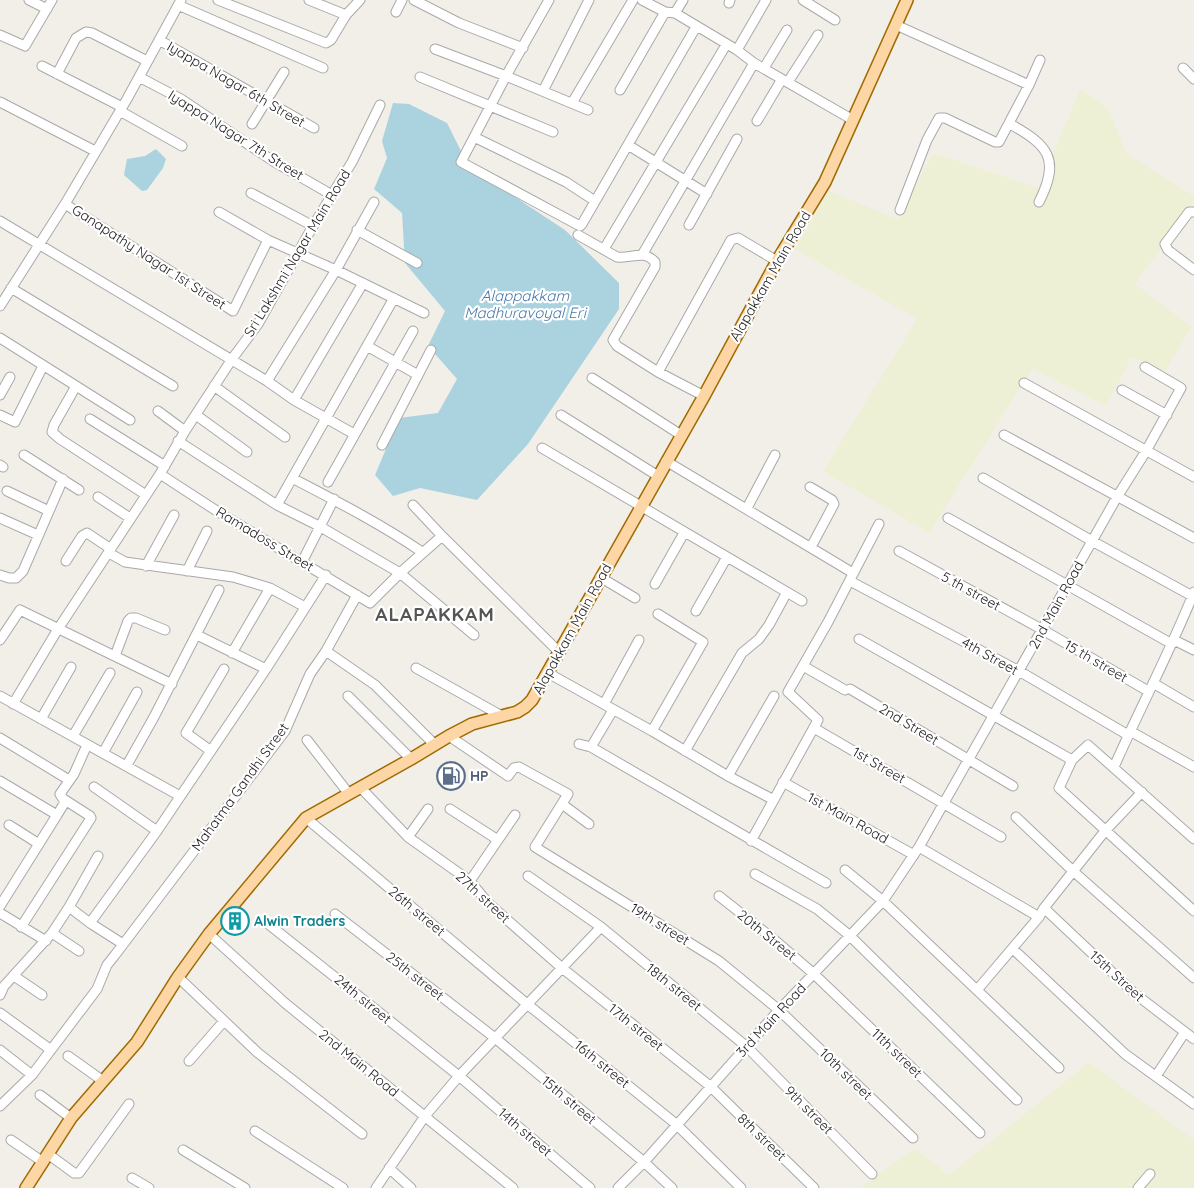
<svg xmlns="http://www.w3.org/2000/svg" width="1194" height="1188" font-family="Quicksand,sans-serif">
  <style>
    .farmland { fill: #eef0d5 }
    .water { fill: #aad3df }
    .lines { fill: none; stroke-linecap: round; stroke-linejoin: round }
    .minor-casing { stroke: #a9a9a9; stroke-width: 11 }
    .major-casing { stroke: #a06b00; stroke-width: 14 }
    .minor { stroke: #fff; stroke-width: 9 }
    .major { stroke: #fcd6a4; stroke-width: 11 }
    .labels { text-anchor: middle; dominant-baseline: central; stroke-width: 4.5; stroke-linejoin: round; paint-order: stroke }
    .street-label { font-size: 14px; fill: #222; stroke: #fff }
    .service-label { font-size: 14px; font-weight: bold; fill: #4e5e75; stroke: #fff; text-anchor: start }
    .culture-label { font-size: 14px; font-weight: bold; fill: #0d838f; stroke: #fff; text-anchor: start }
    .water-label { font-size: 15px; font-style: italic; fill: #4a7aab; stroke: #fff }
    .district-label { font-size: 19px; font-weight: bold; letter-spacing: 1px; fill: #555; stroke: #fff }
  </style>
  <rect width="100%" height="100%" fill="#f2efe9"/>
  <path class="farmland" d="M 1080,89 L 1108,108 L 1127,154 L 1194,196 L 1194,203 L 1135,284 L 1192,327 L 1164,372 L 1132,357 L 1106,406 L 1032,369 L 929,533 L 823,471 L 917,319 L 795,249 L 829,191 L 898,219 L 933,153 L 1039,188 Z
    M 1089,1062 L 1194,1140 L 1194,1188 L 860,1188 L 915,1148 L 949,1175 Z"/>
  <path class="water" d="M 393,103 L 409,104 L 447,123 L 469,167 L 565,230 L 619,283 L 619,309 L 528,444 L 477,500 L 420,488 L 393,496 L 375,475 L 399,418 L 438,413 L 457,379 L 428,346 L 445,311 L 405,263 L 402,213 L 374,189 L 387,158 L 382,141 Z
    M 156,149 L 166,159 L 163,168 L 147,190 L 142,191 L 124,175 L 127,159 L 145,156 Z"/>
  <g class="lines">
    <defs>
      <path id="minor" d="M 29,0 L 47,9
        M 218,0 L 326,43 L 331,40 L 346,15 L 360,0
        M 309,0 L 346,15
        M 414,0 L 459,23 L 523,48
        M 549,0 L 506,76 L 461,162 L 580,226 L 582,224 L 696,27
        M 642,0 L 665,12 L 675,13 L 737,50 L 754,63 L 853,120
        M 803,0 L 835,20
        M 729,3 L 730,0
        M 178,5 L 323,68
        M 396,12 L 402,0
        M 675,13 L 683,0
        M 896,25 L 1029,85
        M 0,35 L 25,46 L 52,0
        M 159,40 L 314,128
        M 435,49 L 506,76 L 588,110
        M 737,50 L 766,0
        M 42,66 L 122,107
        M 764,68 L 787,30
        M 1183,68 L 1194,79
        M 57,74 L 76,38 L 86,32 L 92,33 L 147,61
        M 139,77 L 181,99 L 273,161 L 332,195
        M 420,77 L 553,132
        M 788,82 L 818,35
        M 620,90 L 665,12
        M 543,91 L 589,0
        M 0,102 L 95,151
        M 572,103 L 633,0
        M 120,111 L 182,146
        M 757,121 L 782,79
        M 252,124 L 284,72
        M 1010,124 C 1048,145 1061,159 1039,202
        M 474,137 L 566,182 L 595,201
        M 628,145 L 707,194
        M 251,193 L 313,226
        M 65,204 L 233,311 L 268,240
        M 900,210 L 927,140 L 939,118 L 945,118 L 995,142 L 999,142 L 1029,85 L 1040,60
        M 219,212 L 268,240 L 336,270 L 424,313
        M 1194,212 L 1189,212 L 1165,244 L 1168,250 L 1194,270
        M 0,221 L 267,381 L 294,400 L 354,434
        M 689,225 L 737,139
        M 357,230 L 417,263
        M 578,235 L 617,257 C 632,259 643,249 655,262 L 655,267 L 613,340 L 617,346 L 658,372
        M 604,249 L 726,45
        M 642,255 L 754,63
        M 11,288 L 173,386
        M 0,306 L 65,204 L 127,99 L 181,0
        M 0,338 L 130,420
        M 367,346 L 418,375
        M 592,378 L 681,435
        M 267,381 L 336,270 L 374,202
        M 1024,383 L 1194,477
        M 76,386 L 54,425 L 52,432 L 60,439 L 146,495
        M 214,386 L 285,437
        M 1122,390 L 1167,415
        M 0,395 L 10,377
        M 704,396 L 658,372 L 731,240 L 738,238 L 777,261
        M 294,400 L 363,283
        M 158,411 L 185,431
        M 0,415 L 15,422 L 43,366
        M 196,415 L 247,452
        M 561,415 L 658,476
        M 90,419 L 165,466
        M 1004,435 L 1194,538
        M 178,441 L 277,505 L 319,526 L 400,573 L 474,635
        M 382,445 L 431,350
        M 542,448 L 802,601
        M 24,455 L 79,490
        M 666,461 L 853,573
        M 0,465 L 3,467
        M 160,474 L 223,515 L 370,603 L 400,573 L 442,536 L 558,651
        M 292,478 C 336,501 381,524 422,552
        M 983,478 L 1092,541 L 1194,597
        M 328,482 L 413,331
        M 810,487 L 832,500 L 834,504 L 811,547
        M 7,491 L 49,511
        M 98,497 L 130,518
        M 277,505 L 394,298
        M 413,505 L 442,536
        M 747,508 L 775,455
        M 0,518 L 38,535
        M 948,518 L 1172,644
        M 899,551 L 1043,630 L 1148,691
        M 109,553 L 125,562 L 233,577 L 270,588 L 305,607
        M 66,561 L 82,536 L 87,533 L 111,549
        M 302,562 L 334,499
        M 146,566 L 174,515
        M 187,571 L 207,531
        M 0,575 L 9,578 L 16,578 L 23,571 L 63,479
        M 600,577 L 635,598
        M 850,581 L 1019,671 L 1128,735
        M 655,584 L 684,533
        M 696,611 L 727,557
        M 197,635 L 266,669
        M 859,639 L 1072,760
        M 0,640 L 20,610 L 172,684
        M 1174,640 L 1194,650
        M 326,651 L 375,685 L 434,744
        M 232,653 L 270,588
        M 115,656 L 128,621 L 131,618 L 136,618 L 165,630
        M 803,666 L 845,690
        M 416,668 L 500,715
        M 548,673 L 652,731 L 728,776 L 774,800
        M 1153,683 L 1194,707
        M 850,689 L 1013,786
        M 0,696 L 180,796
        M 348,696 L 411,759
        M 13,704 L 58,629 L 160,474 L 185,431 L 232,359 L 258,324 L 313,226 L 352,162 L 380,105
        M 604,704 L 639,640
        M 613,710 L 591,747 L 826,883
        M 41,719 L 71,667
        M 814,728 L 1001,837
        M 652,731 L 703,642 L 658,614
        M 1130,731 L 1194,767
        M 73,736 L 110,673
        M 449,736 L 508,776 L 514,768 L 519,767 L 568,794 L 535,847 L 719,961 L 779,1010 L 913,1138
        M 0,738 L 69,780
        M 307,740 L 349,794
        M 579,744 L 591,747
        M 211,751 L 186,733 L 224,669
        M 685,751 L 742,653 L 759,639 L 769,625 L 787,592
        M 103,753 L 137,692
        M 127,765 L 154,717 L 219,590
        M 1114,767 C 1140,708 1170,652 1194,592
        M 728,776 L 774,696
        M 0,781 L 57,815 L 0,906
        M 783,782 L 914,855
        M 94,787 L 157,831
        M 360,787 L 408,837 L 470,881 L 488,903 L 562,968 L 710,1086 L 814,1188
        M 562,804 L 589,824
        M 450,809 L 498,840
        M 57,815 L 65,802 L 60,794 L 74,774 L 87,745
        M 1016,817 L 1073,871 L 1194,978
        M 306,818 L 527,1004 L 676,1124 L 741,1188
        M 9,825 L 39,844
        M 408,837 L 428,809
        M 1194,839 L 1088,745 L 1072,760 L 1059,788 L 1194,911
        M 751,841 L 818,720 L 788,692 L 828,622 L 879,524
        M 919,847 L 1039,917
        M 845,870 L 883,901 L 1059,1068
        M 755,874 L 817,909 L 849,935 L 1017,1100
        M 528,876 L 601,927 L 747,1047 L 872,1174
        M 470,881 L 515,815
        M 719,896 L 771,937 L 814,974 L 980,1133
        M 69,907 L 90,923 L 123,944
        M 1044,908 L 1134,993 L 1194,1039
        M 0,913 L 46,941
        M 335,914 L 495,1038 L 644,1162 L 672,1188
        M 90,923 L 157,831 L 266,669 L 326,575
        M 267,923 L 459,1076 L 590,1188
        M 21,927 L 91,818 L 90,816 L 65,800
        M 52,933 L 79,951
        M 209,934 L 285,1003 L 513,1188
        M 1013,949 L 1125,1054 L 1194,1104
        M 14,976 L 42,995
        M 178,977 L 258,1053 L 362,1134
        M 977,990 L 1039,917 L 1044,908 L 1105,831 L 1142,792
        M 0,995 L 4,986 L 52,933 L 69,907 L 98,856
        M 0,1013 L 51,1050
        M 0,1050 L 32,1075
        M 68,1056 L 103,1081
        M 189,1061 L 224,1021
        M 1156,1076 L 1185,1032
        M 40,1095 L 71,1118
        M 0,1106 L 32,1075 L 97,989 L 107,965 L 115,955 L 285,731 L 310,674 L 326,651 L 357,595
        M 255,1131 L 343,1188
        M 11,1140 L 43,1162
        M 183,1150 L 245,1188
        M 48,1154 L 74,1173 L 79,1173 L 129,1104
        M 389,1168 L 411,1188
        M 132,1178 L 149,1188
        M 376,1188 L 425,1116 L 459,1076 L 601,927
        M 618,1188 L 644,1162 L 779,1010 L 883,901 L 919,847 L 1117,497 L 1146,451 L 1181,388 L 1145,367
        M 1138,1188 L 1150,1174"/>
      <path id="major" d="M 26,1188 L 71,1118 L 137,1042 L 178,977 L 209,934 L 306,818 L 411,759 L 449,736 L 472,724 L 517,712 L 525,707 L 532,700 L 704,396 L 777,261 L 825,182 L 907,0"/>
    </defs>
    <use href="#minor" class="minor-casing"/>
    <use href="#major" class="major-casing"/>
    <use href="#minor" class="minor"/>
    <use href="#major" class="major"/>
  </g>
  <defs>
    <symbol id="fuel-ring" viewBox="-11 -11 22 22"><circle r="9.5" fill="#fff" stroke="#5c6f8a" stroke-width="1.5"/><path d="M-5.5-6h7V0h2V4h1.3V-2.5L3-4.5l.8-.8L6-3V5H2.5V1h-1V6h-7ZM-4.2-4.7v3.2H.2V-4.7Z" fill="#5c6f8a"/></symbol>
    <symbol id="building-ring" viewBox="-11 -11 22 22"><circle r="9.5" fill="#fff" stroke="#0f9aa8" stroke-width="1.5"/><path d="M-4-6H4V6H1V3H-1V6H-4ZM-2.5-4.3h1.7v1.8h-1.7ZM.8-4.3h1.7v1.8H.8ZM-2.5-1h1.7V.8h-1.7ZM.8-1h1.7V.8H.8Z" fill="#0f9aa8"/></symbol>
  </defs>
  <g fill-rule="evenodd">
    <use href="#fuel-ring" x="435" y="760" width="32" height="32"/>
    <use href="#building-ring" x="219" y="905" width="32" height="32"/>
  </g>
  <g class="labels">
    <g class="street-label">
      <text transform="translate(236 84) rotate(30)">Iyappa Nagar 6th Street</text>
      <text transform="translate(236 135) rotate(32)">Iyappa Nagar 7th Street</text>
      <text transform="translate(297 253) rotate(-59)">Sri Lakshmi Nagar Main Road</text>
      <text transform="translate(149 257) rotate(33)">Ganapathy Nagar 1st Street</text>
      <text transform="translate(770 276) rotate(-60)">Alapakkam Main Road</text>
      <text transform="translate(265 539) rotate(31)">Ramadoss Street</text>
      <text transform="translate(971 591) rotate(29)">5 th street</text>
      <text transform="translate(1056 605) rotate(-61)">2nd Main Road</text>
      <text transform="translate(572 629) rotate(-61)">Alapakkam Main Road</text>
      <text transform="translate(990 656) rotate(29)">4th Street</text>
      <text transform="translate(1096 661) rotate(30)">15 th street</text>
      <text transform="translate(909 724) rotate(31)">2nd Street</text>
      <text transform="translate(879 765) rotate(30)">1st Street</text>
      <text transform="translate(240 787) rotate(-54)">Mahatma Gandhi Street</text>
      <text transform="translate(848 818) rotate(29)">1st Main Road</text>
      <text transform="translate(483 897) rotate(43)">27th street</text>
      <text transform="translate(417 911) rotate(40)">26th street</text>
      <text transform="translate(660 924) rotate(32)">19th street</text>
      <text transform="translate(767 935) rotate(39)">20th Street</text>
      <text transform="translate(415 976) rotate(38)">25th street</text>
      <text transform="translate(1117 976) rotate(42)">15th Street</text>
      <text transform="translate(674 987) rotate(39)">18th street</text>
      <text transform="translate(363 999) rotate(39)">24th street</text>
      <text transform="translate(771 1020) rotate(-47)">3rd Main Road</text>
      <text transform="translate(636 1027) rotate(39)">17th street</text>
      <text transform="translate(897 1053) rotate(44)">11th street</text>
      <text transform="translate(359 1063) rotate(39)">2nd Main Road</text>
      <text transform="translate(602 1064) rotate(39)">16th street</text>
      <text transform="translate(846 1074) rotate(44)">10th street</text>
      <text transform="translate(569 1100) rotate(40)">15th street</text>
      <text transform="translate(809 1110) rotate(45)">9th street</text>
      <text transform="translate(525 1132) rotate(41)">14th street</text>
      <text transform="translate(762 1137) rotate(44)">8th street</text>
    </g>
    <g class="service-label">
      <text x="470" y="776">HP</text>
    </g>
    <g class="culture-label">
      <text x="254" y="921">Alwin Traders</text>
    </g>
    <g class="water-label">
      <text x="525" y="295">Alappakkam<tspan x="525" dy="17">Madhuravoyal Eri</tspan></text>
    </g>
    <g class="district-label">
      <text x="435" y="614">ALAPAKKAM</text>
    </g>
  </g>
</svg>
